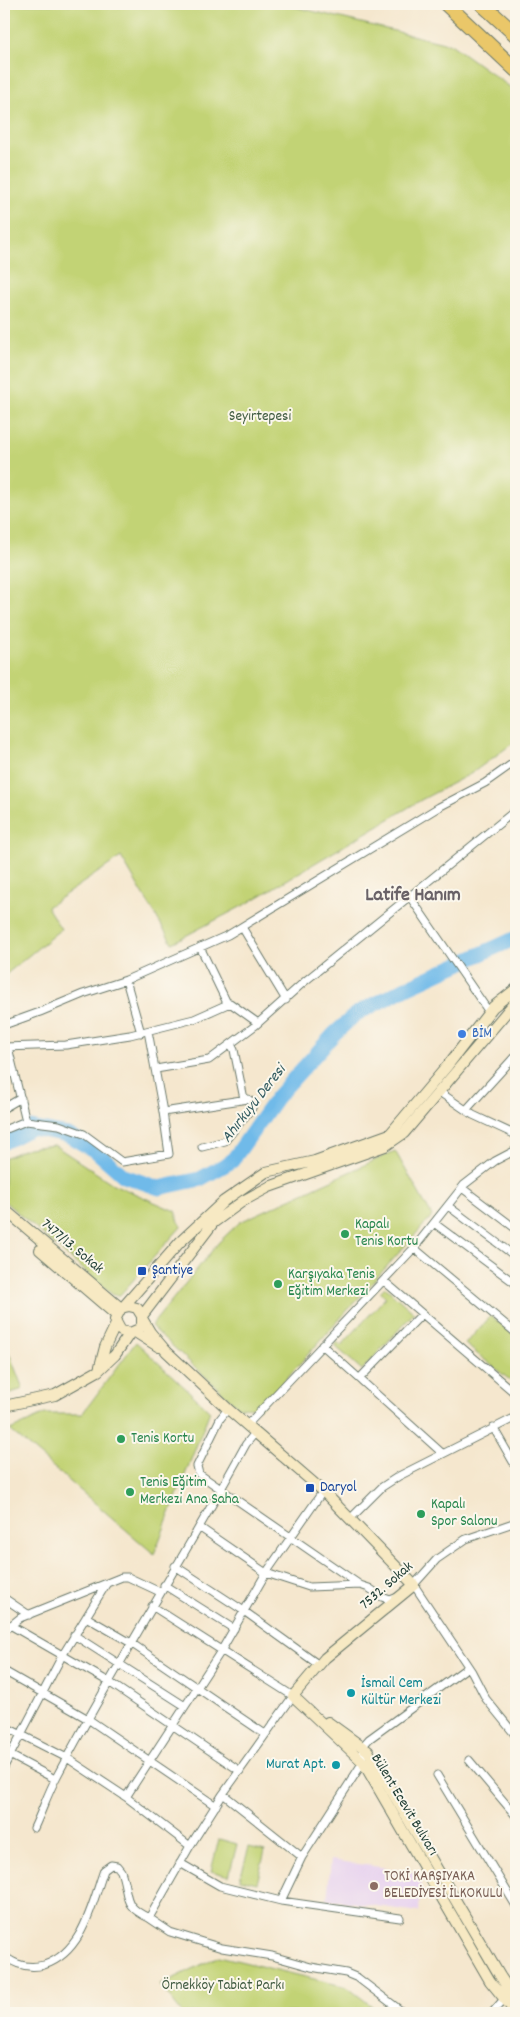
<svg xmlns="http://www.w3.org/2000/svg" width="520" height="2017" font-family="Dekko,sans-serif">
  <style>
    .built { fill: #e7d2ef }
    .green { fill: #c2d375; stroke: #708854 }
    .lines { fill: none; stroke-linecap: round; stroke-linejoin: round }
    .river { stroke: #70bae9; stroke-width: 15 }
    .street-casing { stroke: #6a786a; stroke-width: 9 }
    .secondary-casing { stroke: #6a786a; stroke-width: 12 }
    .highway-casing { stroke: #6a786a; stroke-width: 16 }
    .street { stroke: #fff; stroke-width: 7 }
    .secondary { stroke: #f7e9c3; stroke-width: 10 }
    .highway { stroke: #eac769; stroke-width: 14 }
    .shop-dot { fill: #3f7fe0; stroke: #fbf7ec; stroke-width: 2 }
    .leisure-dot { fill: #2e9e5b; stroke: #fbf7ec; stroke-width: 2 }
    .transit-dot { fill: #1a4fb4; stroke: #fbf7ec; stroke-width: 2 }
    .culture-dot { fill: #0f9aa8; stroke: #fbf7ec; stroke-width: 2 }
    .education-dot { fill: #8d6e63; stroke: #fbf7ec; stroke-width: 2 }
    .labels { text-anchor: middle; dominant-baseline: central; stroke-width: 4; stroke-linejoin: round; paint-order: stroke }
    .park-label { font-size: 15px; fill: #405b41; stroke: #fbf7ec }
    .shop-label { font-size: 15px; fill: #366cbe; stroke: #fbf7ec; text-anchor: start }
    .leisure-label { font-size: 15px; fill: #27864d; stroke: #fbf7ec; text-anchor: start }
    .street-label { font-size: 15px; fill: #1f3d34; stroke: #fbf7ec }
    .transit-label { font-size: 15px; fill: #164399; stroke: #fbf7ec; text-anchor: start }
    .culture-label { font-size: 15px; fill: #0d838f; stroke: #fbf7ec; text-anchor: start }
    .education-label { font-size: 15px; fill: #785e54; stroke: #fbf7ec; text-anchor: start }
    .water-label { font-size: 16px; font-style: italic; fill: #335c61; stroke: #fbf7ec }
    .district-label { font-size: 20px; font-weight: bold; fill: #696267; stroke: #fbf7ec }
  </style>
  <rect width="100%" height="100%" fill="#fbf7ec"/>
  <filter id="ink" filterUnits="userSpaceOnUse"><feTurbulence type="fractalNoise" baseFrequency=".02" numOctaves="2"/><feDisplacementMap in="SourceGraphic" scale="10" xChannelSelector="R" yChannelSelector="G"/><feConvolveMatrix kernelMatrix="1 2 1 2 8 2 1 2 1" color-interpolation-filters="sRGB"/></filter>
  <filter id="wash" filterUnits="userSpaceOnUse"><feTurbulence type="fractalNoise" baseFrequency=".0096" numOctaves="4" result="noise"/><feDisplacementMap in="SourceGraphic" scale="20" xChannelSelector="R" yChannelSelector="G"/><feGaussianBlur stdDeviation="1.12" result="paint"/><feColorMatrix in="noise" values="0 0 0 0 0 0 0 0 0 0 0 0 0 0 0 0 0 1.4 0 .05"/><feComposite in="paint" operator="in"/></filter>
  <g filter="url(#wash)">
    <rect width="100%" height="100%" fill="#f5e7ce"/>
    <path class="built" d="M 331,1860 L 421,1873 L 419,1912 L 327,1899 Z"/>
    <path class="green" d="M 4,4 L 283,4 L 452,45 L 510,87 L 516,94 L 516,741 L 472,773 L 421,800 L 248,903 L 172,943 L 121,857 L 47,907 L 61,929 L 4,976 Z
      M 54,1145 L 113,1184 L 175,1211 L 181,1227 L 120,1295 L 113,1295 L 4,1201 L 4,1158 L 28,1148 Z
      M 395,1151 L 432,1216 L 260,1408 L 238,1407 L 151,1326 L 219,1242 L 240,1222 Z
      M 385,1287 L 414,1313 L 362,1370 L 334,1345 L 337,1342 L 341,1346 L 386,1297 L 380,1292 Z
      M 491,1316 L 516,1337 L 516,1385 L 465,1344 Z
      M 4,1340 L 23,1389 L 4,1395 Z
      M 136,1342 L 210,1411 L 154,1554 L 10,1430 L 45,1414 L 82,1414 Z
      M 219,1839 L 237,1844 L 229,1876 L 211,1871 Z
      M 249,1847 L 265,1851 L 257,1883 L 240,1879 Z
      M 219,1956 L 347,1987 L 381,2013 L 182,2013 L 160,1985 Z"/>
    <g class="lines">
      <path class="river" d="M 4,1142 L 31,1128 L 68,1135 L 97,1152 L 124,1176 L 159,1188 L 200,1179 L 232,1161 L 277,1097 L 334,1034 L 356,1014 L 406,988 L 516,938"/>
    </g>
  </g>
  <g filter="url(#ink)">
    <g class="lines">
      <defs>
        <path id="street" d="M 410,897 L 489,1012
          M 242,927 L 286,1000
          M 200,947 L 227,1003
          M 126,980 L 141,1033
          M 4,1025 L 40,1012 L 83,994 L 126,980 L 228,935 L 439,807 L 485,783 L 516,761
          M 231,1044 L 234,1050 L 244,1099
          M 4,1047 L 66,1045 L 130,1035 L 194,1019 L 230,1003 L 258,1023
          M 156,1069 L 209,1060 L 256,1025 L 304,982 L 516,810
          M 438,1091 L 473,1115 L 516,1135
          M 4,1108 L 21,1098
          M 466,1110 L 516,1055
          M 163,1112 L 248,1099 L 253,1103 L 252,1108 L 225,1141 L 202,1147
          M 26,1121 L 59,1125 L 84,1134 L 122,1162 L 169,1154 L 163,1112 L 148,1031
          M 4,1130 L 26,1121 L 8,1047
          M 462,1188 L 516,1229
          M 448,1206 L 516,1257
          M 434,1223 L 516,1284
          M 414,1248 L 516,1333
          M 384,1281 L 516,1394
          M 322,1345 L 442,1453
          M 360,1378 L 422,1314
          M 228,1409 L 220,1419 L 197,1466 L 199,1474 L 360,1585
          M 247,1425 L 414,1248 L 464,1185 L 495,1161 L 516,1150
          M 493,1427 L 516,1467
          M 350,1519 L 382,1487 L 399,1476 L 516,1417
          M 199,1527 L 266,1573 L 309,1587 L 360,1585 L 369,1588 L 382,1597 L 390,1600 L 398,1597
          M 175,1566 L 244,1611 L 319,1665
          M 164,1585 L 234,1629
          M 414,1585 L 472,1672 L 486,1699 L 516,1736
          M 411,1588 L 437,1559 L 466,1539 L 516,1522
          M 4,1598 L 29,1615
          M 152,1606 L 293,1696 L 223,1794 L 190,1846 L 149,1918 L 170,1932 L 222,1948 L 272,1956 L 311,1967 L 346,1973 L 358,1978 L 404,2013
          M 86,1617 L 131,1643 L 265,1734
          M 10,1625 L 109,1682 L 240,1771
          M 4,1631 L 20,1618 L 122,1577 L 128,1577 L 160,1592
          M 74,1635 L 185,1706
          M 4,1671 L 88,1719 L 216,1806
          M 4,1726 L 67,1758 L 126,1797 L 190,1846
          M 4,1752 L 55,1779
          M 469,1760 L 516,1816
          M 4,1767 L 62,1656 L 107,1583
          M 437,1775 L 516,1906
          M 223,1794 L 302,1857
          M 126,1797 L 221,1651 L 266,1573 L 323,1491
          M 34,1828 C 42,1811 48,1793 57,1776 C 116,1664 185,1556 246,1444 L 255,1433
          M 180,1863 L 220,1886 L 281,1901 L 400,1918
          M 281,1901 L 302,1857 L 363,1762 L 362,1747 L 369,1739 L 468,1667
          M 4,1956 C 16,1965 28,1969 44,1965 C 83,1952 92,1904 104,1870 L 111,1865 L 117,1866 L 121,1871 C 130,1897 121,1905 149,1918
          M 492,2013 L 504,1999"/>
        <path id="secondary" d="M 4,1209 L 121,1308
          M 40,1250 L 116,1315
          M 124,1306 L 180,1242 L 224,1201 L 266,1172 L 315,1161 L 390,1134 L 448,1065 L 493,1007 L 516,989
          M 142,1316 L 213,1223 L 243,1201 L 269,1187 L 385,1146 L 404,1133 L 516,1001
          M 143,1320 L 150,1332 L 166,1351 L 228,1409 L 323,1491 L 414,1585 L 325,1658 L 293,1696
          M 135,1332 L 159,1347
          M 99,1370 L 105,1347 L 116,1324
          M 4,1406 L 55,1395 L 98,1371 L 115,1355 L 130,1333 L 139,1329 L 142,1325 L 142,1316 L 137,1308 L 129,1306 L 121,1308 L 115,1320 L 121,1331 L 130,1333
          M 293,1696 L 363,1762 L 490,1981 L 516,2013
          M 328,1722 L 368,1751 L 500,1976 L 516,2000"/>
        <path id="highway" d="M 446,4 L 516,70
          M 482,4 L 516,35"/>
      </defs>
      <use href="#street" class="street-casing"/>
      <use href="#secondary" class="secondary-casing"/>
      <use href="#highway" class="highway-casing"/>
      <use href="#street" class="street"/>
      <use href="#secondary" class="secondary"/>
      <use href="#highway" class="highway"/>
    </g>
  </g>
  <circle class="shop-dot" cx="462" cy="1034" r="5"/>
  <g class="leisure-dot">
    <circle cx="345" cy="1234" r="5"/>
    <circle cx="278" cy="1284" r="5"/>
    <circle cx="121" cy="1439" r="5"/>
    <circle cx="130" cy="1492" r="5"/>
    <circle cx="421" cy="1514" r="5"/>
  </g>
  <g class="transit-dot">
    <rect x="137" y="1266" width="10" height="10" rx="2.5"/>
    <rect x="305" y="1483" width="10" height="10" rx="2.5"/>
  </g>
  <g class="culture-dot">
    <circle cx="351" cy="1693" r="5"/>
    <circle cx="336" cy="1765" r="5"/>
  </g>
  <circle class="education-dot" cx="374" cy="1886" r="5"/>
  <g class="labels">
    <g class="park-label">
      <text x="260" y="417">Seyirtepesi</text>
      <text x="223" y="1986">Örnekköy Tabiat Parkı</text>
    </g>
    <g class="shop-label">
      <text x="472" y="1034">BİM</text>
    </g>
    <g class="leisure-label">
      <text x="355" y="1225">Kapalı<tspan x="355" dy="17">Tenis Kortu</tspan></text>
      <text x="288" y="1275">Karşıyaka Tenis<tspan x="288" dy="17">Eğitim Merkezi</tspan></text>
      <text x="131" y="1439">Tenis Kortu</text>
      <text x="140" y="1483">Tenis Eğitim<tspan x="140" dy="17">Merkezi Ana Saha</tspan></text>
      <text x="431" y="1505">Kapalı<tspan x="431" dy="17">Spor Salonu</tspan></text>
    </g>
    <g class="street-label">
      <text transform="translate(72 1247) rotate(40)">7477/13. Sokak</text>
      <text transform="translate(387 1586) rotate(-41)">7532. Sokak</text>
      <text transform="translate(404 1805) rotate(59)">Bülent Ecevit Bulvarı</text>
    </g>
    <g class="transit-label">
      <text x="152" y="1271">Şantiye</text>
      <text x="320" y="1488">Daryol</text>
    </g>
    <g class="culture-label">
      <text x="361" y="1684">İsmail Cem<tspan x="361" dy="17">Kültür Merkezi</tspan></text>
      <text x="326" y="1765" text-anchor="end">Murat Apt.</text>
    </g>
    <g class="education-label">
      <text x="384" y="1877">TOKİ KARŞIYAKA<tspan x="384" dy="17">BELEDİYESİ İLKOKULU</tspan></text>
    </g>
    <g class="water-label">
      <text transform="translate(254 1104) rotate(-52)">Ahırkuyu Deresi</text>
    </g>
    <g class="district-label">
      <text x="413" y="896">Latife Hanım</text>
    </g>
  </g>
  <rect width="520" height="2017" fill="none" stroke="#fbf7ec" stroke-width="20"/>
</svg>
